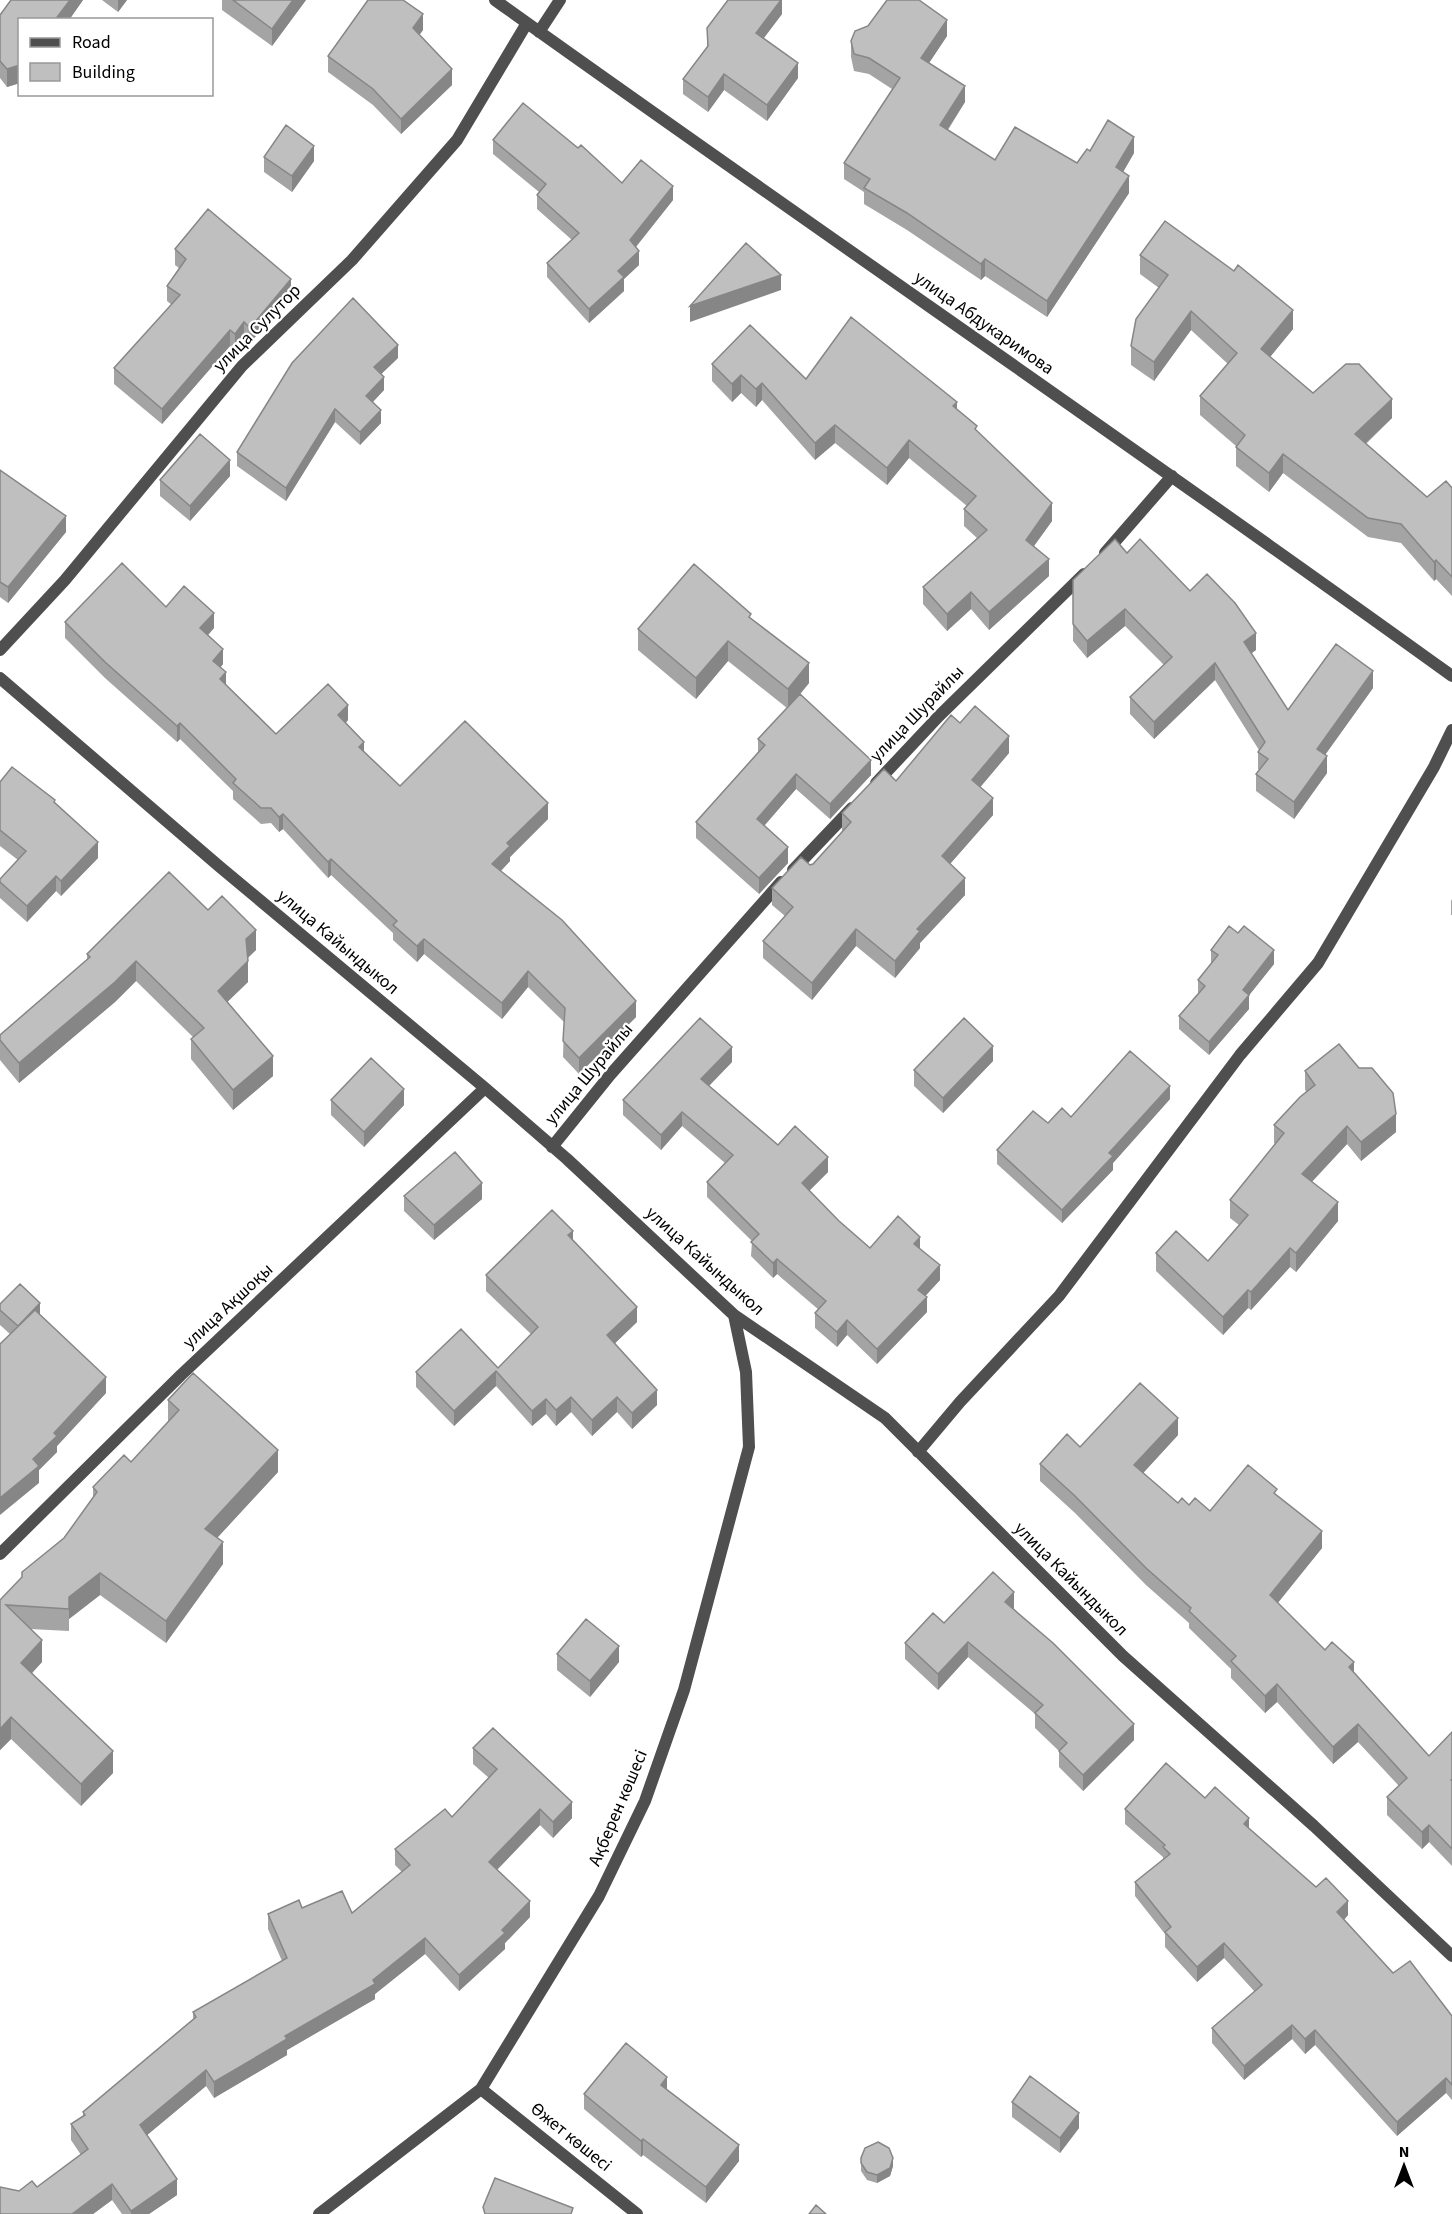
<svg xmlns="http://www.w3.org/2000/svg" width="1452" height="2214" font-family="'Source Sans 3',sans-serif">
  <style>
    .lines { fill: none; stroke-linecap: round; stroke-linejoin: round }
    .minor { stroke: #4f4f4f; stroke-width: 12 }
    .wall { fill: #a4a4a4 }
    .shaded-wall { fill: #868686 }
    .building { fill: #bfbfbf; stroke: #868686; stroke-width: 1.5 }
    .labels { text-anchor: middle; dominant-baseline: central; stroke-width: 4.5; stroke-linejoin: round; paint-order: stroke }
    .street-label { font-size: 18px; fill: #000; stroke: #fff }
  </style>
  <rect width="100%" height="100%" fill="#fff"/>
  <g class="lines">
    <path class="minor" d="M 495,0 C 812,227 1135,447 1452,676
      M 539,32 L 560,0
      M 1105,553 L 1172,476
      M 0,650 L 65,580 L 242,366 L 352,260 L 457,140 L 527,23
      M 0,678 L 220,867 L 485,1088 L 567,1159 L 734,1315 L 885,1418 L 1123,1656 L 1314,1826 L 1452,1956
      M 876,783 L 939,716 L 1084,574
      M 793,870 L 852,808
      M 552,1147 L 610,1075 L 781,882
      M 918,1452 L 960,1402 L 1059,1296 L 1240,1055 L 1318,963 L 1434,767 L 1452,730
      M 0,1554 L 181,1375 L 485,1088
      M 481,2089 L 637,2214
      M 319,2214 L 481,2089 L 599,1896 L 645,1801 L 684,1690 L 749,1447 L 746,1372 L 734,1315"/>
  </g>
  <path class="wall" d="M 11,0 L 83,0 L 69,20 L 20,20 L 20,83 L 7,87 L 0,78 L 0,15 Z
    M 102,0 L 127,0 L 118,12 Z
    M 222,0 L 306,0 L 272,46 L 222,10 Z
    M 782,0 L 782,14 L 764,38 L 798,78 L 767,121 L 724,90 L 708,112 L 683,94 L 683,79 L 707,48 L 707,28 Z
    M 423,30 L 419,35 L 452,85 L 401,134 L 373,105 L 328,72 L 328,56 Z
    M 947,36 L 929,63 L 965,102 L 948,130 L 995,160 L 1077,163 L 1090,151 L 1134,153 L 1123,172 L 1129,193 L 1047,317 L 985,276 L 981,280 L 907,230 L 864,204 L 864,192 L 844,179 L 844,163 L 892,89 L 869,74 L 854,71 L 851,57 L 851,41 Z
    M 493,140 L 673,200 L 636,247 L 639,265 L 624,279 L 624,291 L 589,323 L 547,277 L 547,263 L 572,240 L 537,209 L 537,195 L 539,192 L 493,154 Z
    M 264,157 L 314,161 L 292,192 L 264,172 Z
    M 175,249 L 291,294 L 250,343 L 244,338 L 235,350 L 230,346 L 162,424 L 114,384 L 114,368 L 172,305 L 167,301 L 167,286 L 179,268 L 175,265 Z
    M 1140,255 L 1293,329 L 1270,357 L 1313,393 L 1392,418 L 1366,444 L 1427,497 L 1452,488 L 1452,596 L 1436,579 L 1434,581 L 1401,543 L 1368,537 L 1283,473 L 1269,492 L 1236,466 L 1236,446 L 1200,415 L 1200,396 L 1228,364 L 1191,330 L 1154,381 L 1131,365 L 1131,346 L 1159,288 L 1140,274 Z
    M 398,358 L 381,374 L 384,390 L 373,402 L 381,423 L 360,445 L 335,422 L 286,501 L 237,466 L 237,452 Z
    M 712,364 L 806,379 L 957,410 L 977,431 L 1052,521 L 1034,546 L 1049,576 L 989,630 L 971,609 L 947,631 L 923,604 L 923,587 L 977,538 L 964,526 L 964,509 L 967,506 L 909,458 L 887,485 L 835,443 L 815,460 L 762,400 L 756,407 L 741,393 L 732,402 L 712,381 Z
    M 0,470 L 66,532 L 8,603 L 0,597 Z
    M 230,476 L 190,521 L 160,496 L 160,480 Z
    M 1127,553 L 1190,591 L 1256,650 L 1251,653 L 1288,710 L 1373,688 L 1325,755 L 1327,773 L 1294,819 L 1256,791 L 1256,774 L 1259,770 L 1258,769 L 1258,752 L 1259,750 L 1215,680 L 1154,739 L 1130,714 L 1130,697 L 1164,665 L 1125,626 L 1087,658 L 1073,641 L 1073,580 Z
    M 166,607 L 214,628 L 208,635 L 223,664 L 220,668 L 226,685 L 276,734 L 348,720 L 346,723 L 364,753 L 400,786 L 548,819 L 510,857 L 510,861 L 501,871 L 636,1017 L 579,1074 L 563,1057 L 564,1022 L 528,987 L 502,1019 L 424,954 L 417,962 L 393,940 L 393,933 L 331,875 L 328,878 L 283,829 L 279,832 L 271,823 L 261,824 L 233,799 L 233,791 L 180,739 L 177,742 L 105,678 L 65,638 L 65,622 Z
    M 751,618 L 809,683 L 800,694 L 871,775 L 830,819 L 796,789 L 764,826 L 788,863 L 759,894 L 696,838 L 696,822 L 758,752 L 758,739 L 787,708 L 728,661 L 696,699 L 638,650 L 638,629 Z
    M 960,723 L 1009,753 L 980,787 L 993,815 L 950,864 L 965,895 L 920,943 L 920,948 L 895,978 L 856,946 L 812,1000 L 763,958 L 763,941 L 785,916 L 772,905 L 772,888 L 813,864 L 843,832 L 842,830 L 842,813 L 896,781 Z
    M 0,782 L 55,803 L 98,858 L 61,896 L 56,891 L 27,922 L 0,898 L 0,879 L 18,860 L 0,846 Z
    M 1452,899 L 1452,915 L 1451,915 L 1451,901 Z
    M 208,910 L 256,950 L 248,958 L 248,982 L 227,1002 L 273,1076 L 233,1110 L 191,1059 L 191,1039 L 193,1037 L 136,981 L 115,1002 L 19,1083 L 0,1060 L 0,1035 L 87,960 L 87,954 Z
    M 1211,950 L 1274,964 L 1249,995 L 1249,1009 L 1209,1055 L 1179,1029 L 1179,1016 L 1198,994 L 1198,980 L 1211,964 Z
    M 993,1061 L 943,1113 L 914,1086 L 914,1070 Z
    M 732,1062 L 709,1086 L 778,1145 L 828,1172 L 809,1191 L 839,1221 L 870,1248 L 920,1249 L 940,1280 L 925,1296 L 927,1312 L 877,1364 L 847,1335 L 837,1347 L 815,1328 L 815,1313 L 819,1310 L 777,1274 L 773,1278 L 751,1256 L 752,1241 L 707,1197 L 707,1182 L 725,1163 L 682,1126 L 661,1150 L 623,1115 L 623,1100 Z
    M 1305,1071 L 1396,1132 L 1361,1161 L 1347,1144 L 1312,1182 L 1338,1221 L 1296,1272 L 1290,1267 L 1251,1310 L 1248,1308 L 1223,1335 L 1156,1271 L 1156,1253 L 1208,1261 L 1239,1225 L 1230,1218 L 1230,1200 L 1275,1144 L 1274,1143 L 1274,1125 L 1306,1092 L 1305,1089 Z
    M 1170,1099 L 1113,1163 L 1113,1170 L 1062,1223 L 997,1164 L 997,1150 L 1048,1123 L 1071,1117 Z
    M 331,1100 L 404,1105 L 364,1147 L 331,1115 Z
    M 404,1196 L 482,1199 L 434,1240 L 404,1211 Z
    M 573,1240 L 637,1322 L 615,1343 L 657,1405 L 632,1429 L 617,1412 L 592,1436 L 571,1412 L 556,1426 L 546,1414 L 532,1426 L 496,1386 L 454,1426 L 416,1387 L 416,1372 L 498,1368 L 531,1334 L 486,1291 L 486,1275 Z
    M 0,1304 L 40,1315 L 106,1393 L 57,1446 L 57,1452 L 39,1470 L 39,1483 L 10,1334 L 0,1325 Z
    M 168,1400 L 278,1472 L 217,1538 L 223,1564 L 166,1643 L 100,1595 L 69,1619 L 69,1631 L 30,1629 L 42,1662 L 32,1673 L 113,1773 L 81,1806 L 11,1739 L 0,1750 L 0,1600 L 64,1538 L 93,1498 L 93,1487 L 131,1462 L 168,1422 Z
    M 1178,1435 L 1143,1473 L 1178,1503 L 1189,1505 L 1210,1511 L 1277,1496 L 1322,1548 L 1278,1603 L 1325,1650 L 1354,1673 L 1429,1756 L 1452,1732 L 1452,1866 L 1429,1842 L 1422,1849 L 1387,1815 L 1387,1797 L 1399,1786 L 1358,1742 L 1333,1764 L 1277,1702 L 1265,1713 L 1231,1678 L 1231,1669 L 1189,1628 L 1189,1623 L 1146,1585 L 1075,1513 L 1040,1481 L 1040,1464 L 1080,1447 Z
    M 1014,1608 L 1013,1609 L 1134,1740 L 1083,1791 L 1059,1767 L 1059,1751 L 1035,1728 L 1035,1714 L 968,1657 L 938,1690 L 905,1659 L 905,1643 L 944,1623 Z
    M 557,1654 L 619,1662 L 590,1697 L 557,1670 Z
    M 473,1748 L 572,1818 L 553,1838 L 540,1825 L 497,1870 L 530,1917 L 505,1943 L 505,1949 L 459,1991 L 425,1954 L 375,1994 L 375,1999 L 287,2050 L 287,2055 L 214,2098 L 206,2086 L 147,2135 L 177,2195 L 149,2214 L 122,2214 L 112,2200 L 93,2214 L 0,2214 L 19,2191 L 37,2187 L 81,2155 L 71,2140 L 71,2124 L 83,2116 L 83,2112 L 193,2020 L 193,2012 L 282,1961 L 268,1929 L 268,1914 L 302,1908 L 352,1913 L 402,1872 L 395,1865 L 395,1849 L 452,1817 L 489,1778 L 473,1764 Z
    M 1125,1809 L 1249,1829 L 1348,1915 L 1344,1920 L 1393,1973 L 1452,2016 L 1452,2100 L 1446,2093 L 1397,2136 L 1315,2045 L 1305,2054 L 1292,2039 L 1244,2080 L 1212,2043 L 1212,2028 L 1255,1992 L 1224,1958 L 1197,1982 L 1165,1947 L 1165,1934 L 1135,1896 L 1135,1882 L 1163,1860 L 1163,1857 L 1125,1824 Z
    M 584,2094 L 739,2161 L 706,2203 L 643,2155 L 641,2157 L 584,2109 Z
    M 1012,2102 L 1079,2128 L 1060,2153 L 1012,2117 Z
    M 861,2158 L 893,2166 L 890,2176 L 877,2183 L 867,2180 L 861,2171 Z"/>
  <path class="shaded-wall" d="M 70,0 L 83,0 L 69,20 L 55,20 Z
    M 118,0 L 127,0 L 118,12 Z
    M 293,0 L 306,0 L 272,46 L 272,29 Z
    M 781,0 L 782,0 L 782,14 L 756,48 L 756,33 Z
    M 423,14 L 423,30 L 413,44 L 413,28 Z
    M 947,20 L 947,36 L 921,75 L 921,58 Z
    M 798,63 L 798,78 L 767,121 L 767,105 Z
    M 20,65 L 20,83 L 7,87 L 7,69 Z
    M 452,69 L 452,85 L 401,134 L 401,119 Z
    M 724,74 L 724,90 L 708,112 L 708,97 Z
    M 965,86 L 965,102 L 940,141 L 940,125 Z
    M 1134,137 L 1134,153 L 1116,184 L 1116,167 Z
    M 314,146 L 314,161 L 292,192 L 292,176 Z
    M 1129,176 L 1129,193 L 1047,317 L 1047,301 Z
    M 673,186 L 673,200 L 630,254 L 630,240 Z
    M 639,251 L 639,265 L 624,279 L 624,291 L 589,323 L 589,309 L 618,271 Z
    M 985,259 L 985,276 L 981,280 L 981,264 Z
    M 781,275 L 781,290 L 690,322 L 690,306 Z
    M 291,279 L 291,294 L 250,343 L 250,328 Z
    M 1293,310 L 1293,329 L 1261,368 L 1261,349 Z
    M 1191,311 L 1191,330 L 1154,381 L 1154,362 Z
    M 244,322 L 244,338 L 235,350 L 235,334 Z
    M 230,330 L 230,346 L 162,424 L 162,409 Z
    M 398,345 L 398,358 L 374,381 L 374,367 Z
    M 741,375 L 741,393 L 732,402 L 732,384 Z
    M 384,377 L 384,390 L 366,409 L 366,396 Z
    M 762,383 L 762,400 L 756,407 L 756,389 Z
    M 1392,399 L 1392,418 L 1355,453 L 1355,434 Z
    M 957,402 L 957,419 L 953,406 Z
    M 335,409 L 335,422 L 286,501 L 286,488 Z
    M 381,410 L 381,423 L 360,445 L 360,432 Z
    M 835,425 L 835,443 L 815,460 L 815,443 Z
    M 909,440 L 909,458 L 887,485 L 887,468 Z
    M 1283,454 L 1283,473 L 1269,492 L 1269,473 Z
    M 230,460 L 230,476 L 190,521 L 190,506 Z
    M 1052,503 L 1052,521 L 1026,557 L 1026,540 Z
    M 66,516 L 66,532 L 8,603 L 8,587 Z
    M 1049,559 L 1049,576 L 989,630 L 989,612 Z
    M 1436,560 L 1436,579 L 1434,581 L 1434,562 Z
    M 971,592 L 971,609 L 947,631 L 947,614 Z
    M 1125,609 L 1125,626 L 1087,658 L 1087,641 Z
    M 214,613 L 214,628 L 200,644 L 200,628 Z
    M 1256,633 L 1256,650 L 1244,659 L 1244,642 Z
    M 728,641 L 728,661 L 696,699 L 696,678 Z
    M 223,649 L 223,664 L 213,677 L 213,661 Z
    M 809,663 L 809,683 L 788,709 L 788,689 Z
    M 1215,663 L 1215,680 L 1154,739 L 1154,722 Z
    M 1373,671 L 1373,688 L 1317,766 L 1317,749 Z
    M 226,672 L 226,688 L 220,679 Z
    M 348,705 L 348,720 L 338,730 L 338,715 Z
    M 180,723 L 180,739 L 177,742 L 177,726 Z
    M 1009,736 L 1009,753 L 972,797 L 972,780 Z
    M 364,742 L 364,758 L 359,747 Z
    M 1327,756 L 1327,773 L 1294,819 L 1294,802 Z
    M 871,760 L 871,775 L 830,819 L 830,804 Z
    M 796,774 L 796,789 L 757,834 L 757,819 Z
    M 993,798 L 993,815 L 942,873 L 942,856 Z
    M 548,803 L 548,819 L 510,857 L 510,861 L 492,880 L 492,864 L 507,843 Z
    M 283,814 L 283,829 L 279,832 L 279,817 Z
    M 98,842 L 98,858 L 61,896 L 61,881 Z
    M 788,847 L 788,863 L 759,894 L 759,878 Z
    M 331,859 L 331,875 L 328,878 L 328,862 Z
    M 56,876 L 56,891 L 27,922 L 27,906 Z
    M 965,878 L 965,895 L 920,943 L 920,948 L 895,978 L 895,961 L 917,929 Z
    M 856,929 L 856,946 L 812,1000 L 812,983 Z
    M 256,930 L 256,950 L 246,959 L 246,939 Z
    M 424,939 L 424,954 L 417,962 L 417,946 Z
    M 1274,950 L 1274,964 L 1243,1003 L 1243,990 Z
    M 136,961 L 136,981 L 115,1002 L 19,1083 L 19,1063 Z
    M 248,961 L 248,982 L 218,1011 L 218,991 Z
    M 528,971 L 528,987 L 502,1019 L 502,1003 Z
    M 1249,995 L 1249,1009 L 1209,1055 L 1209,1042 Z
    M 636,1001 L 636,1017 L 579,1074 L 579,1058 Z
    M 993,1046 L 993,1061 L 943,1113 L 943,1098 Z
    M 732,1047 L 732,1062 L 701,1094 L 701,1079 Z
    M 273,1056 L 273,1076 L 233,1110 L 233,1090 Z
    M 1170,1086 L 1170,1099 L 1113,1163 L 1113,1170 L 1062,1223 L 1062,1210 L 1109,1153 Z
    M 404,1089 L 404,1105 L 364,1147 L 364,1132 Z
    M 682,1112 L 682,1126 L 661,1150 L 661,1135 Z
    M 1396,1114 L 1396,1132 L 1361,1161 L 1361,1142 Z
    M 1347,1126 L 1347,1144 L 1302,1192 L 1302,1174 Z
    M 828,1157 L 828,1172 L 802,1198 L 802,1183 Z
    M 482,1183 L 482,1199 L 434,1240 L 434,1225 Z
    M 1338,1202 L 1338,1221 L 1296,1272 L 1296,1253 Z
    M 573,1231 L 573,1246 L 568,1235 Z
    M 920,1237 L 920,1251 L 914,1244 Z
    M 1290,1248 L 1290,1267 L 1251,1310 L 1251,1292 Z
    M 777,1259 L 777,1274 L 773,1278 L 773,1263 Z
    M 940,1265 L 940,1280 L 918,1304 L 918,1290 Z
    M 1248,1290 L 1248,1308 L 1223,1335 L 1223,1317 Z
    M 927,1297 L 927,1312 L 877,1364 L 877,1349 Z
    M 40,1303 L 40,1318 L 18,1326 Z
    M 637,1307 L 637,1322 L 607,1351 L 607,1335 Z
    M 847,1320 L 847,1335 L 837,1347 L 837,1332 Z
    M 496,1371 L 496,1386 L 454,1426 L 454,1411 Z
    M 106,1377 L 106,1393 L 57,1446 L 57,1452 L 39,1470 L 39,1483 L 0,1515 L 0,1498 L 54,1433 Z
    M 657,1390 L 657,1405 L 632,1429 L 632,1413 Z
    M 571,1397 L 571,1412 L 556,1426 L 556,1410 Z
    M 617,1397 L 617,1412 L 592,1436 L 592,1420 Z
    M 546,1399 L 546,1414 L 532,1426 L 532,1411 Z
    M 1178,1418 L 1178,1435 L 1134,1483 L 1134,1465 Z
    M 278,1450 L 278,1472 L 205,1551 L 205,1529 Z
    M 1322,1531 L 1322,1548 L 1270,1612 L 1270,1595 Z
    M 223,1542 L 223,1564 L 166,1643 L 166,1621 Z
    M 100,1573 L 100,1595 L 69,1619 L 69,1631 L 69,1597 Z
    M 1014,1592 L 1014,1608 L 1005,1618 L 1005,1602 Z
    M 42,1640 L 42,1662 L 21,1685 L 21,1663 Z
    M 968,1642 L 968,1657 L 938,1690 L 938,1674 Z
    M 619,1646 L 619,1662 L 590,1697 L 590,1681 Z
    M 1354,1662 L 1354,1680 L 1349,1667 Z
    M 1277,1684 L 1277,1702 L 1265,1713 L 1265,1696 Z
    M 11,1717 L 11,1739 L 0,1750 L 0,1729 Z
    M 1134,1724 L 1134,1740 L 1083,1791 L 1083,1775 Z
    M 1358,1724 L 1358,1742 L 1333,1764 L 1333,1747 Z
    M 113,1751 L 113,1773 L 81,1806 L 81,1784 Z
    M 572,1802 L 572,1818 L 553,1838 L 553,1822 Z
    M 540,1809 L 540,1825 L 489,1878 L 489,1862 Z
    M 1249,1818 L 1249,1832 L 1244,1824 Z
    M 1429,1825 L 1429,1842 L 1422,1849 L 1422,1832 Z
    M 530,1901 L 530,1917 L 505,1943 L 505,1949 L 459,1991 L 459,1975 Z
    M 1348,1901 L 1348,1915 L 1337,1927 L 1337,1912 Z
    M 425,1938 L 425,1954 L 375,1994 L 375,1999 L 287,2050 L 287,2055 L 214,2098 L 214,2082 L 285,2036 L 373,1980 Z
    M 1224,1943 L 1224,1958 L 1197,1982 L 1197,1967 Z
    M 1292,2025 L 1292,2039 L 1244,2080 L 1244,2066 Z
    M 1315,2030 L 1315,2045 L 1305,2054 L 1305,2039 Z
    M 206,2070 L 206,2086 L 140,2141 L 140,2125 Z
    M 667,2077 L 667,2093 L 661,2085 Z
    M 1446,2078 L 1446,2093 L 1397,2136 L 1397,2122 Z
    M 1079,2113 L 1079,2128 L 1060,2153 L 1060,2138 Z
    M 643,2139 L 643,2155 L 641,2157 L 641,2141 Z
    M 739,2145 L 739,2161 L 706,2203 L 706,2187 Z
    M 893,2158 L 893,2166 L 890,2176 L 877,2183 L 877,2175 Z
    M 177,2179 L 177,2195 L 149,2214 L 131,2214 L 131,2211 Z
    M 112,2184 L 112,2200 L 93,2214 L 72,2214 Z"/>
  <path class="building" d="M 11,0 L 70,0 L 55,20 L 20,20 L 20,65 L 7,69 L 0,61 L 0,15 Z
    M 233,0 L 293,0 L 272,29 Z
    M 368,0 L 403,0 L 423,14 L 413,28 L 452,69 L 401,119 L 373,89 L 328,56 Z
    M 728,0 L 781,0 L 756,33 L 798,63 L 767,105 L 724,74 L 708,97 L 683,79 L 708,46 L 707,28 Z
    M 887,0 L 919,0 L 947,20 L 921,58 L 965,86 L 940,125 L 995,160 L 1015,127 L 1077,163 L 1087,149 L 1090,151 L 1108,120 L 1134,137 L 1116,167 L 1129,176 L 1047,301 L 985,259 L 981,264 L 907,213 L 864,188 L 870,179 L 844,163 L 900,78 L 869,58 L 854,54 L 851,41 L 855,31 L 868,26 Z
    M 523,103 L 578,148 L 581,145 L 622,183 L 641,160 L 673,186 L 630,240 L 639,251 L 618,271 L 624,277 L 589,309 L 547,263 L 579,233 L 537,195 L 546,184 L 493,140 Z
    M 286,125 L 314,146 L 292,176 L 264,157 Z
    M 208,209 L 291,279 L 250,328 L 244,322 L 235,334 L 230,330 L 162,409 L 114,368 L 180,295 L 167,286 L 186,259 L 175,249 Z
    M 1165,221 L 1234,271 L 1238,265 L 1293,310 L 1261,349 L 1313,393 L 1346,364 L 1359,364 L 1392,399 L 1355,434 L 1427,497 L 1446,481 L 1452,488 L 1452,577 L 1436,560 L 1434,562 L 1401,524 L 1368,518 L 1283,454 L 1269,473 L 1236,447 L 1245,435 L 1200,396 L 1237,353 L 1191,311 L 1154,362 L 1131,346 L 1136,319 L 1168,275 L 1140,255 Z
    M 746,243 L 781,275 L 690,306 Z
    M 353,298 L 398,345 L 374,367 L 384,377 L 366,396 L 381,410 L 360,432 L 335,409 L 286,488 L 237,452 L 292,363 Z
    M 851,317 L 957,402 L 953,406 L 977,426 L 975,429 L 1052,503 L 1026,540 L 1049,559 L 989,612 L 971,592 L 947,614 L 923,587 L 987,530 L 964,509 L 976,496 L 909,440 L 887,468 L 835,425 L 815,443 L 762,383 L 756,389 L 741,375 L 732,384 L 712,364 L 750,325 L 806,379 Z
    M 200,434 L 230,460 L 190,506 L 160,480 Z
    M 0,470 L 66,516 L 8,587 L 0,582 Z
    M 1115,539 L 1127,553 L 1140,539 L 1190,591 L 1207,574 L 1235,603 L 1256,633 L 1244,642 L 1288,710 L 1336,644 L 1373,671 L 1317,749 L 1327,756 L 1294,802 L 1256,774 L 1268,759 L 1258,752 L 1265,742 L 1215,663 L 1154,722 L 1130,697 L 1172,657 L 1125,609 L 1087,641 L 1073,624 L 1073,580 Z
    M 122,563 L 166,607 L 184,586 L 214,613 L 200,628 L 223,649 L 213,661 L 226,672 L 220,679 L 276,734 L 328,684 L 348,705 L 338,715 L 364,742 L 359,747 L 400,786 L 465,721 L 548,803 L 507,843 L 510,846 L 492,864 L 562,920 L 636,1001 L 579,1058 L 563,1041 L 565,1008 L 528,971 L 502,1003 L 424,939 L 417,946 L 393,925 L 397,921 L 331,859 L 328,862 L 283,814 L 279,817 L 271,808 L 261,808 L 233,783 L 236,779 L 180,723 L 177,726 L 105,662 L 65,622 Z
    M 694,564 L 751,614 L 749,617 L 809,663 L 788,689 L 728,641 L 696,678 L 638,629 Z
    M 800,694 L 871,760 L 830,804 L 796,774 L 757,819 L 788,847 L 759,878 L 696,822 L 765,745 L 758,739 Z
    M 975,706 L 1009,736 L 972,780 L 993,798 L 942,856 L 965,878 L 917,929 L 920,931 L 895,961 L 856,929 L 812,983 L 763,941 L 793,907 L 772,888 L 801,857 L 810,865 L 813,864 L 851,822 L 842,813 L 884,769 L 896,781 L 951,715 L 960,723 Z
    M 12,767 L 55,800 L 54,802 L 98,842 L 61,881 L 56,876 L 27,906 L 0,882 L 0,879 L 26,851 L 0,830 L 0,782 Z
    M 169,872 L 208,910 L 222,896 L 256,930 L 246,939 L 248,961 L 218,991 L 273,1056 L 233,1090 L 191,1039 L 204,1028 L 136,961 L 115,982 L 19,1063 L 0,1040 L 0,1035 L 90,957 L 87,954 Z
    M 1229,926 L 1238,933 L 1244,926 L 1274,950 L 1243,990 L 1249,995 L 1209,1042 L 1179,1016 L 1205,986 L 1198,980 L 1218,955 L 1211,950 Z
    M 700,1018 L 732,1047 L 701,1079 L 778,1145 L 795,1126 L 828,1157 L 802,1183 L 839,1221 L 870,1248 L 898,1216 L 920,1237 L 914,1244 L 940,1265 L 918,1290 L 927,1297 L 877,1349 L 847,1320 L 837,1332 L 815,1313 L 826,1301 L 777,1259 L 773,1263 L 751,1242 L 759,1234 L 707,1182 L 733,1155 L 682,1112 L 661,1135 L 623,1100 Z
    M 964,1018 L 993,1046 L 943,1098 L 914,1070 Z
    M 1339,1044 L 1359,1068 L 1372,1068 L 1393,1093 L 1396,1114 L 1361,1142 L 1347,1126 L 1302,1174 L 1338,1202 L 1296,1253 L 1290,1248 L 1251,1292 L 1248,1290 L 1223,1317 L 1156,1253 L 1176,1231 L 1208,1261 L 1248,1215 L 1230,1200 L 1284,1133 L 1274,1125 L 1300,1097 L 1315,1085 L 1305,1071 Z
    M 1130,1051 L 1170,1086 L 1109,1153 L 1113,1156 L 1062,1210 L 997,1150 L 1033,1111 L 1048,1123 L 1062,1108 L 1071,1117 Z
    M 371,1058 L 404,1089 L 364,1132 L 331,1100 Z
    M 455,1152 L 482,1183 L 434,1225 L 404,1196 Z
    M 552,1210 L 573,1231 L 568,1235 L 637,1307 L 607,1335 L 657,1390 L 632,1413 L 617,1397 L 592,1420 L 571,1397 L 556,1410 L 546,1399 L 532,1411 L 496,1371 L 454,1411 L 416,1372 L 461,1329 L 498,1368 L 538,1327 L 486,1275 Z
    M 20,1284 L 40,1303 L 18,1326 L 0,1310 L 0,1304 Z
    M 35,1310 L 106,1377 L 54,1433 L 57,1436 L 33,1459 L 39,1466 L 0,1498 L 0,1344 Z
    M 193,1373 L 278,1450 L 205,1529 L 223,1542 L 166,1621 L 100,1573 L 69,1597 L 69,1609 L 6,1605 L 42,1640 L 21,1663 L 113,1751 L 81,1784 L 11,1717 L 0,1729 L 0,1600 L 22,1577 L 22,1572 L 64,1538 L 97,1492 L 93,1487 L 124,1455 L 131,1462 L 179,1410 L 168,1400 Z
    M 1140,1383 L 1178,1418 L 1134,1465 L 1178,1503 L 1182,1498 L 1189,1505 L 1195,1498 L 1210,1511 L 1248,1465 L 1277,1489 L 1274,1493 L 1322,1531 L 1270,1595 L 1325,1650 L 1332,1642 L 1354,1662 L 1349,1667 L 1429,1756 L 1452,1732 L 1452,1779 L 1451,1780 L 1452,1781 L 1452,1849 L 1429,1825 L 1422,1832 L 1387,1797 L 1407,1778 L 1358,1724 L 1333,1747 L 1277,1684 L 1265,1696 L 1231,1661 L 1236,1656 L 1189,1611 L 1191,1608 L 1146,1568 L 1075,1496 L 1040,1464 L 1067,1434 L 1080,1447 Z
    M 993,1572 L 1014,1592 L 1005,1602 L 1053,1643 L 1134,1724 L 1083,1775 L 1059,1751 L 1067,1743 L 1035,1713 L 1043,1705 L 968,1642 L 938,1674 L 905,1643 L 933,1613 L 944,1623 Z
    M 586,1619 L 619,1646 L 590,1681 L 557,1654 Z
    M 493,1728 L 572,1802 L 553,1822 L 540,1809 L 489,1862 L 530,1901 L 502,1930 L 505,1933 L 459,1975 L 425,1938 L 373,1980 L 375,1984 L 285,2036 L 287,2039 L 214,2082 L 206,2070 L 140,2125 L 177,2179 L 131,2211 L 112,2184 L 72,2214 L 0,2214 L 0,2187 L 19,2191 L 32,2181 L 37,2187 L 88,2149 L 71,2124 L 85,2115 L 83,2112 L 196,2017 L 193,2012 L 287,1958 L 268,1914 L 299,1900 L 302,1908 L 342,1891 L 352,1913 L 410,1865 L 395,1849 L 445,1809 L 452,1817 L 497,1769 L 473,1748 Z
    M 1166,1763 L 1205,1798 L 1215,1787 L 1249,1818 L 1244,1824 L 1316,1887 L 1326,1878 L 1348,1901 L 1337,1912 L 1393,1973 L 1410,1961 L 1452,2016 L 1452,2085 L 1446,2078 L 1397,2122 L 1315,2030 L 1305,2039 L 1292,2025 L 1244,2066 L 1212,2028 L 1262,1985 L 1224,1943 L 1197,1967 L 1165,1932 L 1171,1927 L 1135,1882 L 1170,1854 L 1163,1847 L 1165,1845 L 1125,1809 Z
    M 626,2043 L 667,2077 L 661,2085 L 739,2145 L 706,2187 L 643,2139 L 641,2141 L 584,2094 Z
    M 1030,2076 L 1079,2113 L 1060,2138 L 1012,2102 Z
    M 878,2142 L 889,2148 L 893,2158 L 890,2168 L 877,2175 L 867,2172 L 861,2163 L 861,2158 L 865,2148 Z
    M 495,2178 L 573,2208 L 571,2214 L 485,2214 L 483,2207 Z
    M 816,2205 L 826,2214 L 809,2214 Z"/>
  <g class="labels">
    <g class="street-label">
      <text transform="translate(984 323) rotate(35)">улица Абдукаримова</text>
      <text transform="translate(257 328) rotate(-45)">улица Сулутор</text>
      <text transform="translate(917 714) rotate(-46)">улица Шурайлы</text>
      <text transform="translate(338 942) rotate(40)">улица Кайындыкол</text>
      <text transform="translate(589 1074) rotate(-50)">улица Шурайлы</text>
      <text transform="translate(705 1261) rotate(42)">улица Кайындыкол</text>
      <text transform="translate(228 1306) rotate(-43)">улица Ақшоқы</text>
      <text transform="translate(1071 1579) rotate(45)">улица Кайындыкол</text>
      <text transform="translate(618 1808) rotate(-67)">Ақберен көшесі</text>
      <text transform="translate(571 2137) rotate(39)">Өжет көшесі</text>
    </g>
  </g>
  <rect x="18" y="18" width="195" height="78" fill="#ffffff" stroke="#999999" stroke-width="1.5"/>
  <rect x="30" y="38" width="30" height="9" fill="#4f4f4f" stroke="#999999" stroke-width="1.5"/>
  <text x="72" y="48" font-size="18" fill="#000000">Road</text>
  <rect x="30" y="63" width="30" height="18" fill="#bfbfbf" stroke="#999999" stroke-width="1.5"/>
  <text x="72" y="78" font-size="18" fill="#000000">Building</text>
  <g transform="translate(1404 2166)" stroke="#ffffff" stroke-width="4.5" paint-order="stroke">
  <path d="M0-4.5L10 22L0 15L-10 22Z" fill="#000000"/>
  <text y="-9" font-size="16" font-weight="bold" text-anchor="middle" fill="#000000">N</text>
  </g>
</svg>
